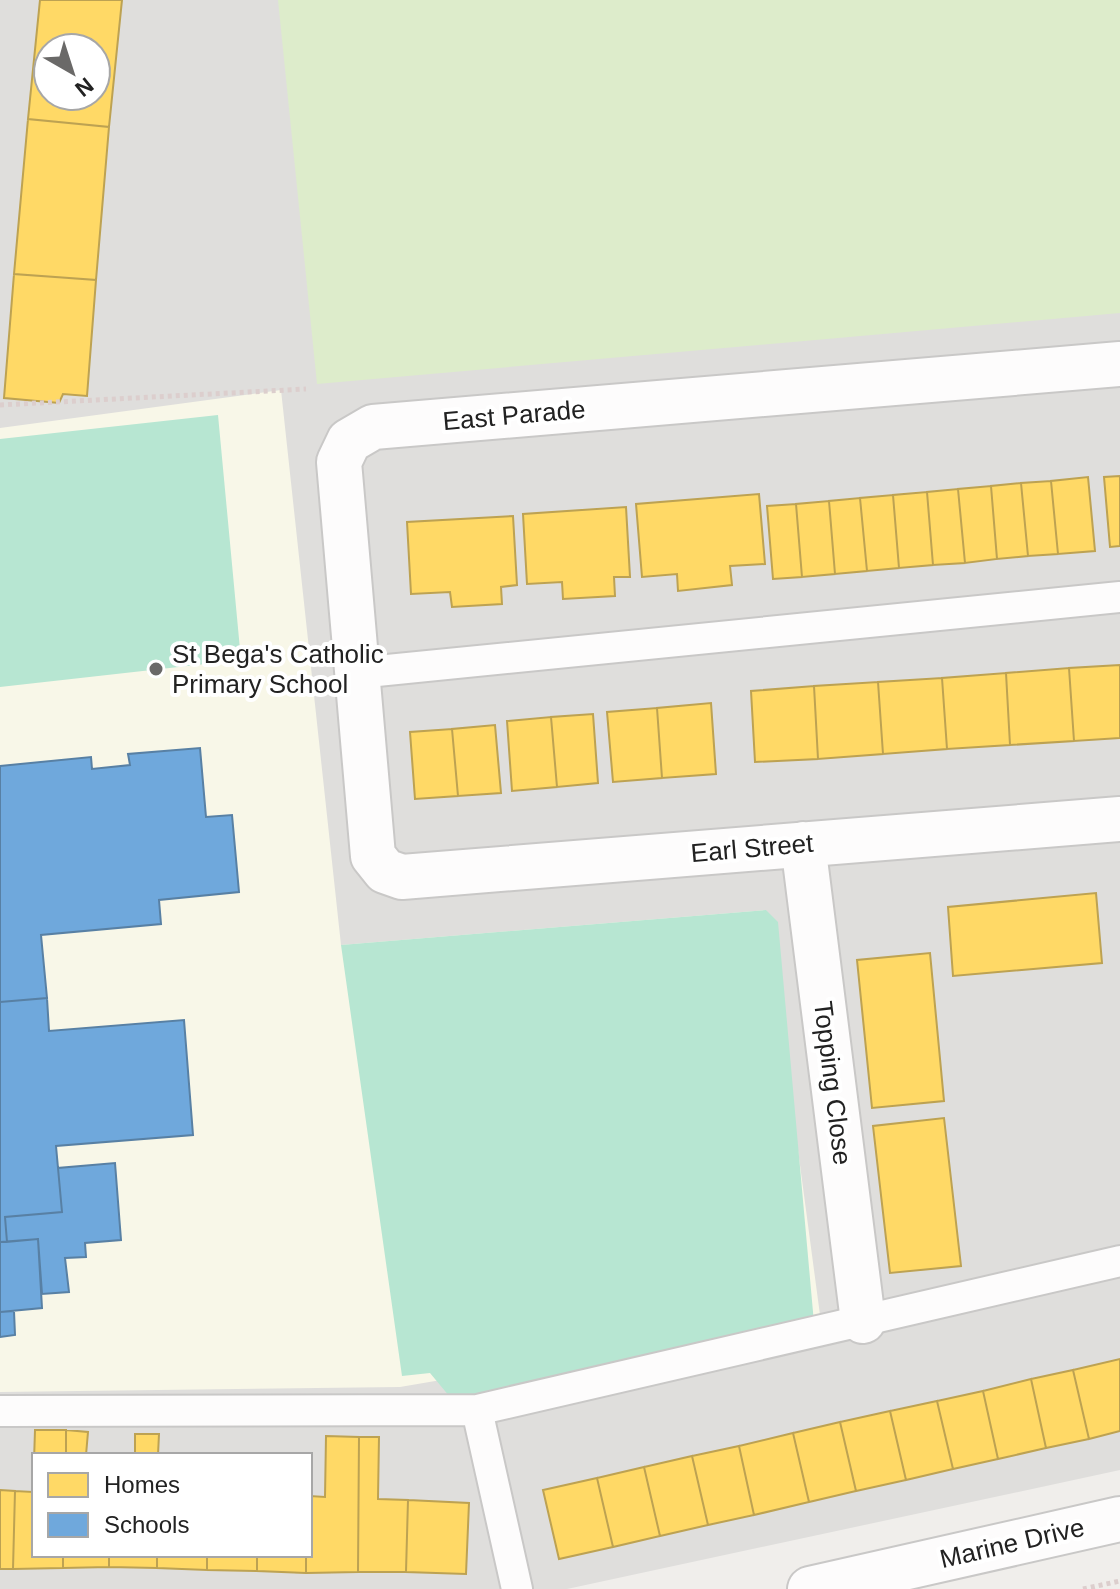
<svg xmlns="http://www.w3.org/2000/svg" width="1120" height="1589" font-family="Arial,sans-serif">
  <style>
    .residential { fill: #dfdedc; fill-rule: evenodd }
    .education { fill: #f8f7e8 }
    .grass { fill: #ddeccb }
    .pitch { fill: #b7e6d2 }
    .homes { fill: #ffd966; stroke: #bda252; stroke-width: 2; fill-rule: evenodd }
    .schools { fill: #6fa8dc; stroke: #5880a4; stroke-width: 2 }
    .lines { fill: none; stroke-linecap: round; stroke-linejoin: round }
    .lane-casing { stroke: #c9c8c7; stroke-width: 34 }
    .street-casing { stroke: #c9c8c7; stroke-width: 48 }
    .path { stroke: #dccecd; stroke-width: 5; stroke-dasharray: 4 4; stroke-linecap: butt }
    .lane { stroke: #fdfcfc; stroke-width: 30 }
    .street { stroke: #fdfcfc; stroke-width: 44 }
    .poi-dot { fill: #6a6968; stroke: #fff; stroke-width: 3 }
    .labels { text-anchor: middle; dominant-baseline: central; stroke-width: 8; stroke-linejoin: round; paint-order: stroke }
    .street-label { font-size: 26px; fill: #222; stroke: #fff }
    .poi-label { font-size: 26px; fill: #222; stroke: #fff; text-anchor: start }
  </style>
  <rect width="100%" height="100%" fill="#f0eeeb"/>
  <path class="residential" d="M 0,0 L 1120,0 L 1120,1470 L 567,1589 L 0,1589 ZM 48,48 L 96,48 L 96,96 L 48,96 ZM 34,1455 L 310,1455 L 310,1555 L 34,1555 Z"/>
  <path class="education" d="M 281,390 L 341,945 L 766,910 L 820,1315 L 400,1387 L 0,1392 L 0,428 Z"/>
  <path class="grass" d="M 278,0 L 1120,0 L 1120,313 L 317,384 Z"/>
  <path class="pitch" d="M 218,415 L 241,660 L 0,687 L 0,439 Z
    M 766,910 L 778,922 L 814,1323 L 455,1403 L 430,1373 L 402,1376 L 341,945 Z"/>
  <path class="homes" d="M 40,0 L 122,0 L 109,127 L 28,119 ZM 48,48 L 96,48 L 96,96 L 48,96 Z
    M 28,119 L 109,127 L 96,280 L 14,274 Z
    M 14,274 L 96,280 L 87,396 L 63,394 L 59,403 L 4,398 Z
    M 1120,476 L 1120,546 L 1110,547 L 1104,477 Z
    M 1088,477 L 1095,551 L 1058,554 L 1051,481 Z
    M 1051,481 L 1058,554 L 1028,556 L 1021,483 Z
    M 1021,483 L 1028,556 L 997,559 L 991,486 Z
    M 991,486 L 997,559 L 965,563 L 958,489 Z
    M 958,489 L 965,563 L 933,565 L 927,492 Z
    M 927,492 L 933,565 L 899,568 L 893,495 Z
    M 759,494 L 765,564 L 730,566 L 732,585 L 678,591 L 677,574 L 642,577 L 636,504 Z
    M 893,495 L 899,568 L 867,571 L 860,498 Z
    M 860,498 L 867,571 L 835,574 L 829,501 Z
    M 829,501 L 835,574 L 802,577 L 796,504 Z
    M 796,504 L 802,577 L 773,579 L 767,506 Z
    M 626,507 L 630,577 L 614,577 L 615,596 L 563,599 L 562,582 L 527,584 L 523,514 Z
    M 513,516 L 517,585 L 501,587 L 502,604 L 452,607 L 450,592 L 411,594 L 407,522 Z
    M 1120,665 L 1120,738 L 1074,741 L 1069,668 Z
    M 1069,668 L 1074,741 L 1010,745 L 1006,673 Z
    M 1006,673 L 1010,745 L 947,749 L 942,678 Z
    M 942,678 L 947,749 L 883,754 L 878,682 Z
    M 878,682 L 883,754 L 818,759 L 814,686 Z
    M 814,686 L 818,759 L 755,762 L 751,691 Z
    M 711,703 L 716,774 L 662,778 L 657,708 Z
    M 657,708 L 662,778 L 613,782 L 607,712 Z
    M 593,714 L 598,783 L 557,787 L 551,717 Z
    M 551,717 L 557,787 L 512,791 L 507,721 Z
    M 495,725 L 501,793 L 458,796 L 452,729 Z
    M 452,729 L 458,796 L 415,799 L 410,732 Z
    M 1096,893 L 1102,963 L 953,976 L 948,907 Z
    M 930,953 L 944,1101 L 872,1108 L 857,960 Z
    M 944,1118 L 961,1266 L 890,1273 L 873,1126 Z
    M 1120,1359 L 1120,1431 L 1089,1439 L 1073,1370 Z
    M 1073,1370 L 1089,1439 L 1046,1448 L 1031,1379 Z
    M 1031,1379 L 1046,1448 L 998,1459 L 983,1391 Z
    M 983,1391 L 998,1459 L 953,1469 L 937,1401 Z
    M 937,1401 L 953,1469 L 906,1480 L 890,1411 Z
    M 890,1411 L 906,1480 L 856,1491 L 840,1422 Z
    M 840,1422 L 856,1491 L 809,1502 L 793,1433 Z
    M 35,1430 L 66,1430 L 66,1455 L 34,1455 L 34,1555 L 63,1555 L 63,1568 L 13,1569 L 15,1491 L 33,1492 Z
    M 66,1430 L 88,1432 L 86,1455 L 66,1455 Z
    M 793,1433 L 809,1502 L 754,1515 L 739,1446 Z
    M 135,1434 L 159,1434 L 158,1455 L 135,1455 Z
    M 326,1436 L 359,1437 L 358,1572 L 306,1573 L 306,1555 L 310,1555 L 310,1496 L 325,1497 Z
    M 359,1437 L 379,1437 L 378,1499 L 408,1500 L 406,1572 L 358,1572 Z
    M 739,1446 L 754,1515 L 708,1525 L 692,1456 Z
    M 692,1456 L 708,1525 L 660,1536 L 644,1467 Z
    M 644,1467 L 660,1536 L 613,1547 L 597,1478 Z
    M 597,1478 L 613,1547 L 559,1559 L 543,1490 Z
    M 0,1490 L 15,1491 L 13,1569 L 0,1569 Z
    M 408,1500 L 469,1503 L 466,1574 L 406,1572 Z
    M 63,1555 L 109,1555 L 109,1567 L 63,1568 Z
    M 109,1555 L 157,1555 L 157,1568 L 109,1567 Z
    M 157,1555 L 207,1555 L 207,1570 L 157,1568 Z
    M 207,1555 L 257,1555 L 257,1571 L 207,1570 Z
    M 257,1555 L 306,1555 L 306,1573 L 257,1571 Z"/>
  <path class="schools" d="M 200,748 L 206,817 L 232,815 L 239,892 L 159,900 L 161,924 L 41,935 L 47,998 L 0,1002 L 0,766 L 91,757 L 92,769 L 130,765 L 128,754 Z
    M 47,998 L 49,1031 L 184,1020 L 193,1135 L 56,1146 L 62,1212 L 5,1217 L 7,1242 L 0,1242 L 0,1002 Z
    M 115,1163 L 121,1240 L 85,1243 L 86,1257 L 65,1258 L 69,1292 L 42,1294 L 38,1239 L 7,1242 L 5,1217 L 62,1212 L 58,1168 Z
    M 38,1239 L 42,1308 L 0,1312 L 0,1242 Z
    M 14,1311 L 15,1335 L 0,1337 L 0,1312 Z"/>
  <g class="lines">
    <defs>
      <path id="lane" d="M 357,673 L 1120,597
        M 477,1410 L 517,1589
        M 0,1411 L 477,1410 L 1120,1261"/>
      <path id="street" d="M 1120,364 L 373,427 L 349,441 L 339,462 L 373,856 L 385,871 L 402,877 L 1120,819
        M 803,844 L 863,1321
        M 810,1589 L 1120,1519"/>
    </defs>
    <use href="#lane" class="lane-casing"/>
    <use href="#street" class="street-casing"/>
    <path class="path" d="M 0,405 L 306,389
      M 1083,1589 L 1120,1581"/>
    <use href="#lane" class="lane"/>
    <use href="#street" class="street"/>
  </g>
  <circle class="poi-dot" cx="156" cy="669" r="8"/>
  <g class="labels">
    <g class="street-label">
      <text transform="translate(514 415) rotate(-5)">East Parade</text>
      <text transform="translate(752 848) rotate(-5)">Earl Street</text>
      <text transform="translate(833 1083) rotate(83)">Topping Close</text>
      <text transform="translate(1012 1543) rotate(-13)">Marine Drive</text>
    </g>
    <g class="poi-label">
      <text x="172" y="654">St Bega's Catholic<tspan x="172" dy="30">Primary School</tspan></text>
    </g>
  </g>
  <rect x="32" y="1453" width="280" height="104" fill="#ffffff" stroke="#a7a7a7" stroke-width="2"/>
  <rect x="48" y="1473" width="40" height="24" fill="#ffd966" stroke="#a7a7a7" stroke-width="2"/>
  <text x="104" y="1493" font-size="24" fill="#222222">Homes</text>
  <rect x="48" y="1513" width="40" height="24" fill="#6fa8dc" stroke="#a7a7a7" stroke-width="2"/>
  <text x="104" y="1533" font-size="24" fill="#222222">Schools</text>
  <g transform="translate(72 72) rotate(141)"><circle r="38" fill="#ffffff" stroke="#a7a7a7" stroke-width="2"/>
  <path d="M0-6L14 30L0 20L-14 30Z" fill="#6a6968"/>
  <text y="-12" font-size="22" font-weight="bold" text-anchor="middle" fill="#222222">N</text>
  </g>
</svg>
